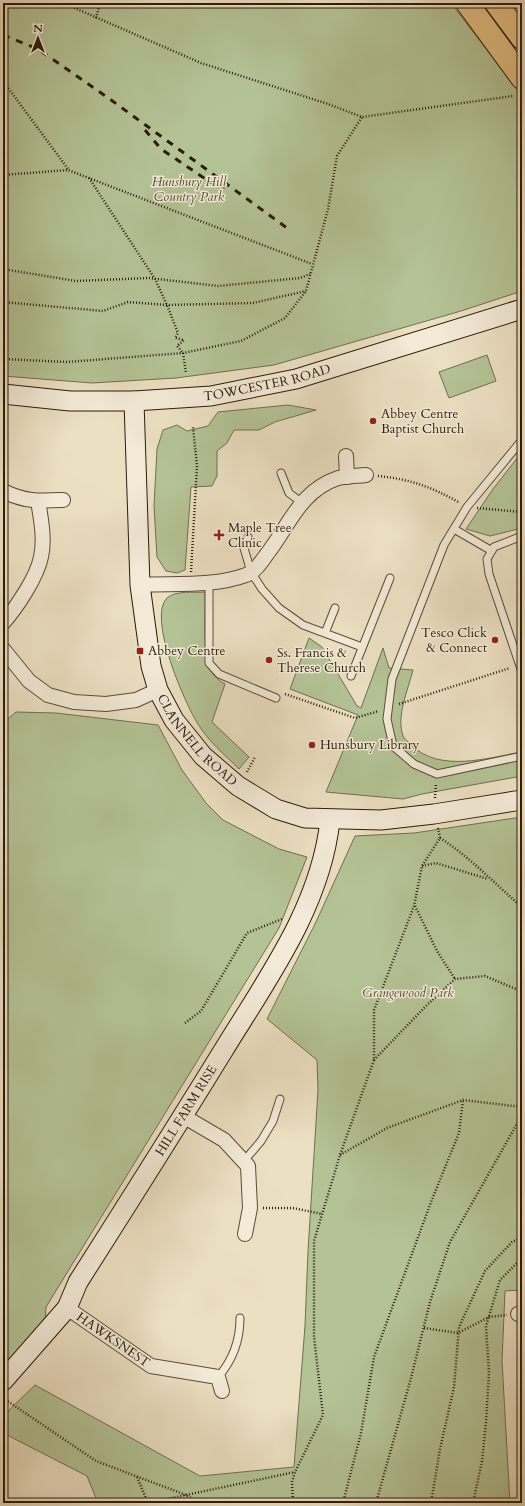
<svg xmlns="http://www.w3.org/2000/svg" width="525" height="1506" font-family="Cardo,serif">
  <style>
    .green { fill: #b4c396; stroke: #706f50 }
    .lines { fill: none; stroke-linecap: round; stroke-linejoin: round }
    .lane-casing { stroke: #5d4c38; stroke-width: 9 }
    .street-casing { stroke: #5d4c38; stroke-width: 16 }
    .secondary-casing { stroke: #2d1b0a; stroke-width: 21 }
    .highway-casing { stroke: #2d1b0a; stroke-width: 24 }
    .path { stroke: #2d1b0a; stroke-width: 2.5; stroke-dasharray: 1 2; stroke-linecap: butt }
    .lane { stroke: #f3ebd8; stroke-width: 7 }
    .street { stroke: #f3ebd8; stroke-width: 14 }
    .secondary { stroke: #f3ebd8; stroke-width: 19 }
    .highway { stroke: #e6c082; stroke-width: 22 }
    .rail { stroke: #2d1b0a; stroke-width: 3; stroke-dasharray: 7 7; stroke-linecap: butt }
    .poi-dot { fill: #8f2418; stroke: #f3ebd8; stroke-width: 1.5 }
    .labels { text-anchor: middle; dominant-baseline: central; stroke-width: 3; stroke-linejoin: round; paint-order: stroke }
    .park-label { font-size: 13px; font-style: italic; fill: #564d34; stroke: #f3ebd8 }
    .street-label { font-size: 13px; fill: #2d1b0a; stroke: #f3ebd8 }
    .poi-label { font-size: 13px; fill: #2d1b0a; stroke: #f3ebd8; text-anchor: start }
  </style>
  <rect width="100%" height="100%" fill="#ece0c3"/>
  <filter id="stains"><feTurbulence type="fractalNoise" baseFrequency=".005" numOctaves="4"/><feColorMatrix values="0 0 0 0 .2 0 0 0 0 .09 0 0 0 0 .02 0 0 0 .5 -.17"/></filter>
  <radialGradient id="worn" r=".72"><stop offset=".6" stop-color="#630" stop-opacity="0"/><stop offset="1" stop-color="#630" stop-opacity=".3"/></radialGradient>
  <path class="green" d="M 3,3 L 451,3 L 522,96 L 522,291 L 461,311 L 274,365 L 176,378 L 92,383 L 3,376 Z
    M 487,355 L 496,381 L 449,398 L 439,372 Z
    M 288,405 L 316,410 L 275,422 L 259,430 L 234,430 L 227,443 L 217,451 L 217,476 L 212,486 L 191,487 L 185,570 L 177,573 L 166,571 L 157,557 L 154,506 L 157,449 L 163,430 L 177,425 L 187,431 L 208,426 L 218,412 Z
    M 522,452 L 522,528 L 490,536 L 466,529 L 493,489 Z
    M 205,592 C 206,612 202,656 211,671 C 215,677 219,681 225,684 L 212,722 L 249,757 L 239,769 C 225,755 208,741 198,724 C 185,704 147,617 167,598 C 176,590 194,593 205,592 Z
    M 309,638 L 322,647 L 357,706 L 361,708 L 383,648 L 389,668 L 413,670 C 408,690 396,716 403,736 C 404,739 409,742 411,745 C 440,773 487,758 522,752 L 522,776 L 422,794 L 403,799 L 326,792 L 358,715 L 290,689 Z
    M 16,712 L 56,713 L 158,725 L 182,770 L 206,803 L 223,820 L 279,849 L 307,857 L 279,928 L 46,1307 L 45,1321 L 3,1368 L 3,723 Z
    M 522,817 L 522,1290 L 505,1291 L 502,1361 L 510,1503 L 98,1503 L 87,1476 L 3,1433 L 3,1416 L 35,1385 L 200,1476 L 294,1467 L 305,1326 L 308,1251 L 318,1090 L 317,1060 L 267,1019 L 316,922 L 355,836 L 414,833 Z"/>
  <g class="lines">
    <defs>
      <path id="lane" d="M 522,440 L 467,507 L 444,545 L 392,679 L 387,719 L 393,746 L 414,764 L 437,774 L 522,756
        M 281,473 L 289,493 L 301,502
        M 454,529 L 492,551
        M 522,536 L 494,547 L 487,559 L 489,574 L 522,672
        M 248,537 L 244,548 L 251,572 L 262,589 L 279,608 L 303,625 L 362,647
        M 209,582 L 209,663 L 219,674 L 276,698
        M 325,633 L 335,608
        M 351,676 L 390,578
        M 244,1161 L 261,1141 L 273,1121 L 280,1099
        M 218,1377 C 233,1360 240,1340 240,1318"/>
      <g id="street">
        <path d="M 346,456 L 347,477"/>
        <path d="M 3,491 C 25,502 39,501 63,500"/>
        <path d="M 140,585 C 174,583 213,587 246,575 C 255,572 262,561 267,554 C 290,524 300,491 338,478 C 347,476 357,476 366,475"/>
        <path d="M 3,623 C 17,607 37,577 41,557 C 45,539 41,519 38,501"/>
        <path d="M 3,649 L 29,681 L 48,695 L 74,702 L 106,704 L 136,700 L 158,690"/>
        <path d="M 183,1116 L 224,1140 L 248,1166 L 250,1208 L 245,1234"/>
        <path id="s1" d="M 67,1308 L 151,1366 L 218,1377 L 222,1391"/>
        <path d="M 518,1314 L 522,1314"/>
      </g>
      <g id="secondary">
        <path id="s2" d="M 3,394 L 70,401 L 134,401 L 211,396 L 296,379 L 522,309"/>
        <path id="s3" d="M 134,401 L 140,585 L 151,666 L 158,690 L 174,720 L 203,756 L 238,786 L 276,809 L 305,818 L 381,820 L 434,814 L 522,800"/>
        <path id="s4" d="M 3,1381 L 67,1308 L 78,1282 C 127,1205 175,1129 223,1051 C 267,979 321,906 330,820"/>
      </g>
      <path id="highway" d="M 467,3 L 522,78
        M 496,3 L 522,38"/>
    </defs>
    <use href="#lane" class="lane-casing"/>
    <use href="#street" class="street-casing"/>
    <use href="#secondary" class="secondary-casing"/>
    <use href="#highway" class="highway-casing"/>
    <path class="path" d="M 63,3 L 201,63 L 328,104 L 362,117 L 513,96
      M 96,18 L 100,3
      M 3,81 L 68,169
      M 3,175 L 68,170 L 312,264
      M 89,178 L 155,279 L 167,305 L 178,333 L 175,338 L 184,340 L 177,346 L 183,353 L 186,373
      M 3,269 L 76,281 L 149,278 L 218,286 L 300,278 L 310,274
      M 3,302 L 103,311 L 128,302 L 167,305 L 253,303 L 306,291
      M 3,359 L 67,362 L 183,353 L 241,341 L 285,318 L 306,291 L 328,209 L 337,156 L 362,117
      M 378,476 C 410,479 432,487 460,503
      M 477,508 L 522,512
      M 191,572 L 197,466 L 193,427
      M 285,694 L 355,718 L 379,711
      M 399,704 L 510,668
      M 247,772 L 255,757
      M 435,798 L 436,783
      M 440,838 C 470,857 495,884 522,907
      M 422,866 L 436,863 L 488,879
      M 415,906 L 437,951 L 455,979
      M 185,1023 L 201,1011 L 247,933 L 282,919
      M 374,1060 L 427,1005 L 455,979 L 485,976 L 518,990 L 522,997
      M 340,1155 L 387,1128 L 463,1100 L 522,1107
      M 263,1208 L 293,1208 L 322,1214
      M 424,1328 L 458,1333 L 489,1317 L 507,1315
      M 3,1398 L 96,1461 L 186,1495 L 199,1503
      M 137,1477 L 148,1503
      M 148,1503 L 295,1472
      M 293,1503 L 292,1482 L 295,1472 L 323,1415 L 314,1337 L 314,1241 L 340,1155 L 374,1060 L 374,1010 L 414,906 L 422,866 L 440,838 L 438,828
      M 343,1503 L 361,1433 L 374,1357 L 431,1202 L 459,1133 L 463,1100
      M 376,1503 L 411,1378 L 430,1302 L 450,1242 L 522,1115
      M 431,1503 L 440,1449 L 454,1387 L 459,1327 L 485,1271 L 512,1242 L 522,1237
      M 473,1503 L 482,1461 L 486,1422 L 489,1373 L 486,1326 L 500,1280 L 522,1258"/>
    <use href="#lane" class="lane"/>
    <use href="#street" class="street"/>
    <use href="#secondary" class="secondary"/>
    <use href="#highway" class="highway"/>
    <path class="rail" d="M 3,35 L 38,49 L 107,97 L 287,228
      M 145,130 L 161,149 L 210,182 L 225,187"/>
  </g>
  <g class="poi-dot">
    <circle cx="373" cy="421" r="4"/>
    <path d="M217 529h4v4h4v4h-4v4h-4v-4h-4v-4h4z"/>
    <circle cx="495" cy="640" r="4"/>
    <rect x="136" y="647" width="8" height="8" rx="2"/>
    <circle cx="269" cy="660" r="4"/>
    <circle cx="312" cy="745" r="4"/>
  </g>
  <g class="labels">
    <g class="park-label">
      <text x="189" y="182">Hunsbury Hill<tspan x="189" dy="15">Country Park</tspan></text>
      <text x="408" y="993">Grangewood Park</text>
    </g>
    <g class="street-label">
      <text stroke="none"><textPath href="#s2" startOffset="266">TOWCESTER ROAD</textPath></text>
      <text stroke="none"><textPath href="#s3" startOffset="355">CLANNELL ROAD</textPath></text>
      <text stroke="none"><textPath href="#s4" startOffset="328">HILL FARM RISE</textPath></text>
      <text stroke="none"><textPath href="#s1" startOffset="56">HAWKSNEST</textPath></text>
    </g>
    <g class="poi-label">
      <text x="381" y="414">Abbey Centre<tspan x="381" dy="15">Baptist Church</tspan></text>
      <text x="228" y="528">Maple Tree<tspan x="228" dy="15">Clinic</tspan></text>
      <text x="487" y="633" text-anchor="end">Tesco Click<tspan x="487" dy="15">&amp; Connect</tspan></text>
      <text x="148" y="651">Abbey Centre</text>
      <text x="277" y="653">Ss. Francis &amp;<tspan x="277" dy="15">Therese Church</tspan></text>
      <text x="320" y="745">Hunsbury Library</text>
    </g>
  </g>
  <rect width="525" height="1506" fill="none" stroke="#ece0c3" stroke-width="16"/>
  <rect x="4" y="4" width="517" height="1498" fill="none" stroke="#2d1b0a" stroke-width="2"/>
  <rect x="8" y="8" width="509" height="1490" fill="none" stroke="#2d1b0a"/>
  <g transform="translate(38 38)" stroke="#f3ebd8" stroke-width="3" paint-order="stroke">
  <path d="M0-3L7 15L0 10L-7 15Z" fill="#2d1b0a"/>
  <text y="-6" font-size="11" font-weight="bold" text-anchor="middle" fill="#2d1b0a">N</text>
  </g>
  <rect width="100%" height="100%" filter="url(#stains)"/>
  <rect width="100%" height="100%" fill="url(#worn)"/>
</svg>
